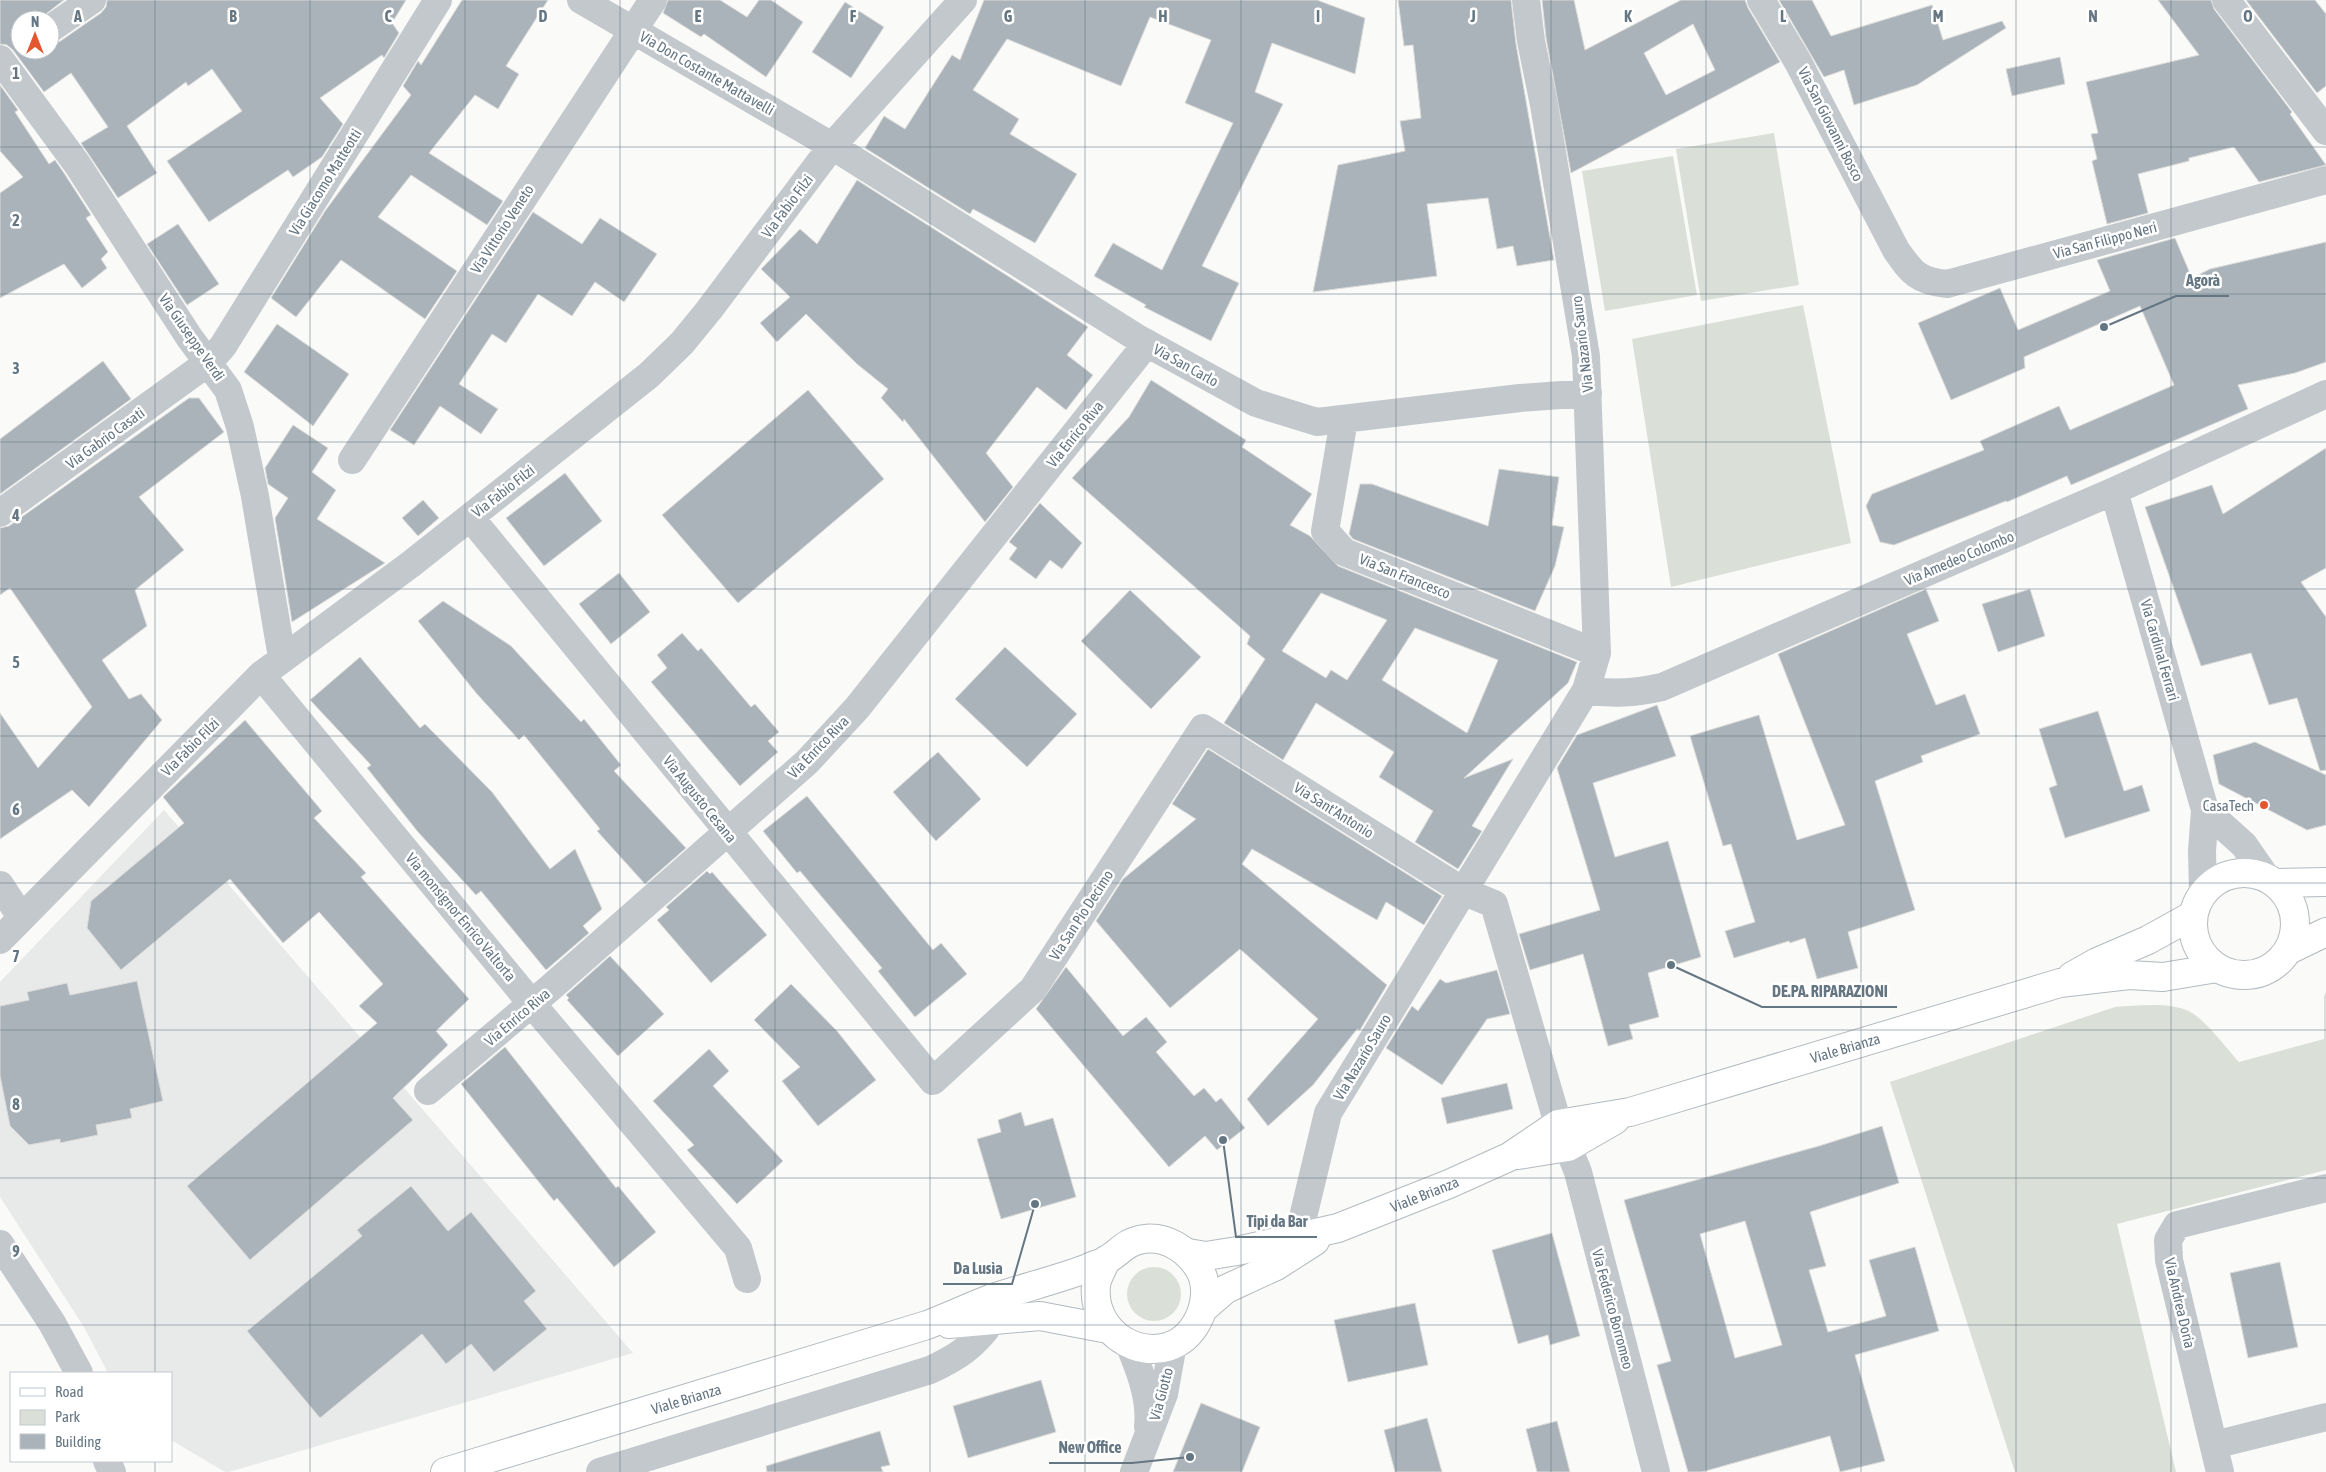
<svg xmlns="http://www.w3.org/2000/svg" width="2326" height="1472" font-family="'Asap Condensed',sans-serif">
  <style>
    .built { fill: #e8e9e9 }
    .green { fill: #dadfd7 }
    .building { fill: #aab3b9; stroke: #dcdcda; fill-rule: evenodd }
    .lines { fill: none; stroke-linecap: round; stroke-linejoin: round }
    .secondary-casing { stroke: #b3babf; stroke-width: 30 }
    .street { stroke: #c3c8cc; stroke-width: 28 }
    .secondary { stroke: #fff; stroke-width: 28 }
    .grid { fill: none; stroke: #657683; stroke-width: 1; stroke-opacity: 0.55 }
    .poi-dot { fill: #e4572e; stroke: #fff; stroke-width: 2 }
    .labels { text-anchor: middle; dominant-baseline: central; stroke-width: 5; stroke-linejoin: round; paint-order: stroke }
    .street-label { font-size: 15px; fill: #657683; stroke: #fff }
    .poi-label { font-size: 15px; fill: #657683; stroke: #fff; text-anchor: end }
    .grid-label { font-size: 16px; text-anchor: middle; font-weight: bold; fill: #657683; stroke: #fff; stroke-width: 5; stroke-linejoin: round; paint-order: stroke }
    .leader { fill: none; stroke: #657683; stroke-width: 2 }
    .callout-dot { fill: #657683; stroke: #fff; stroke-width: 2 }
    .callout-label { font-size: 16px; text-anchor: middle; font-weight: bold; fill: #657683; stroke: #fff; stroke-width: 5; stroke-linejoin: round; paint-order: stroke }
  </style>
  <rect width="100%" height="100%" fill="#fafaf8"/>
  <path class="built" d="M 164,810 L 633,1353 L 229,1472 L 225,1472 L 171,1440 L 171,1373 L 108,1373 L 84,1327 L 0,1197 L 0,982 Z"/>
  <path class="green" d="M 1774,133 L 1799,285 L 1701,301 L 1676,149 Z
    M 1673,156 L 1697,295 L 1605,311 L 1582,171 Z
    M 1803,305 L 1851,543 L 1671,587 L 1632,339 Z
    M 2326,992 L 2326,1170 L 2117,1224 L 2176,1472 L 2015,1472 L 1890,1082 L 2115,1007 C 2138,1006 2164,1002 2186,1010 C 2202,1015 2227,1049 2239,1062 L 2324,1039 L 2324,996 Z
    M1127 1294a27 27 0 1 1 54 0a27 27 0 1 1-54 0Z"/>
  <path class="building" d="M 0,0 L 64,0 L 38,20 L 20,20 L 20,50 L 50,50 L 50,44 L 59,42 L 101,13 L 106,7 L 107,0 L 406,0 L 392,23 L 399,33 L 384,58 L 382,55 L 320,98 L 343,124 L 322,157 L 293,177 L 288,170 L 209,222 L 167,161 L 242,111 L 212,69 L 188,86 L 186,82 L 127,126 L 157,173 L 118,198 L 81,143 L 108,127 L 71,73 L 44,92 L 13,50 L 7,45 L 0,44 Z
    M 462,0 L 548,0 L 506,66 L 519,74 L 498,109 L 475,95 L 429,153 L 503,201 L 487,225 L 411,175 L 378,217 L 457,271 L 425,319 L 341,260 L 296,317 L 271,298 L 325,211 L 411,95 L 403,86 L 418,61 L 421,65 Z
    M 668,0 L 720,0 L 747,17 L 759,0 L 771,0 L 803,22 L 766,77 L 704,34 L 701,37 L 663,13 Z
    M 984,0 L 1317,0 L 1365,18 L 1355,74 L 1272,43 L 1255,92 L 1283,104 L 1202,266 L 1239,283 L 1211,341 L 1144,307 L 1146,305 L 1094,276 L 1113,243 L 1162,270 L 1233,123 L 1185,103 L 1211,40 L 1150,17 L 1121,86 L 1007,39 L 973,90 L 1019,119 L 1010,134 L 1077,174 L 1035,243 L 973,209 L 970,214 L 865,148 L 884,116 L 905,129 L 952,55 L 960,60 Z
    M 1398,0 L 1511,0 L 1516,44 L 1554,260 L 1517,266 L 1513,246 L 1497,249 L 1488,198 L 1427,204 L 1437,276 L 1313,292 L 1338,165 L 1405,151 L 1400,121 L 1421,118 L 1413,45 L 1404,46 Z
    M 1542,0 L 1574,0 L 1585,50 L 1681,0 L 1745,0 L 1748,8 L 1780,62 L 1571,173 L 1546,38 ZM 1693,24 L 1715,70 L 1666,95 L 1644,53 Z
    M 1779,0 L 1812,0 L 1831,36 L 1932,5 L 1943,40 L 2002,21 L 2006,28 L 1917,85 L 1854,105 L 1844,70 L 1824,77 Z
    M 2158,0 L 2211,0 L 2214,9 L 2292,112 L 2290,114 L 2326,165 L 2259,182 L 2234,147 L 2189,158 L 2189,161 L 2138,174 L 2148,213 L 2107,224 L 2092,161 L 2097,159 L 2091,134 L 2098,133 L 2086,82 L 2199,55 Z
    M 2246,0 L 2315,0 L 2326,14 L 2326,86 L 2317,93 Z
    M 845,2 L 884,27 L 851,78 L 812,52 Z
    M 2060,57 L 2065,84 L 2012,96 L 2006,69 Z
    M 0,85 L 18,110 L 15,112 L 49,164 L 55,160 L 64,173 L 91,215 L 86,218 L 108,252 L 101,259 L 107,268 L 82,288 L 64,264 L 0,298 L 0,193 L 23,177 L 0,151 Z
    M 857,180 L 1088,327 L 1067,355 L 1093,375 L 1066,410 L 1037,387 L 986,453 L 1013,487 L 985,522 L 904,419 L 903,422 L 881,398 L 888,389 L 857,364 L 806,314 L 777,342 L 760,323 L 790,297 L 761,269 L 800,229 L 817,244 Z
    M 533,212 L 582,244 L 600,218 L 657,254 L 624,302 L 595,282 L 572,316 L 538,294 L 506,343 L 492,334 L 459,384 L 498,409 L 481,434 L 440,406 L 414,445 L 390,430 Z
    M 178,224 L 219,284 L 187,305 L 147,244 Z
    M 2175,238 L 2192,278 L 2210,269 L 2326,242 L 2326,362 L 2295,373 L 2238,385 L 2248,409 L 2071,485 L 2067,476 L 2007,502 L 2006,501 L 1894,545 L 1880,542 L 1866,506 L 1872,494 L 1984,450 L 1980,441 L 2059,406 L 2070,430 L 2174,385 L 2140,306 L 2024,357 L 2025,368 L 1951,400 L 1918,323 L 2000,288 L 2018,330 L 2110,291 L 2097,260 Z
    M 277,324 L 349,374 L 313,426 L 244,372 Z
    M 103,361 L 131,399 L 0,494 L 0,439 Z
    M 1151,380 L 1246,440 L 1242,447 L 1312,494 L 1290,525 L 1310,536 L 1338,566 L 1577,662 L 1568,683 L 1464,778 L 1513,759 L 1472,826 L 1482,831 L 1458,869 L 1415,842 L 1433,811 L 1379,777 L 1394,752 L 1316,703 L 1283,760 L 1224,723 L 1265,659 L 1247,644 L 1250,636 L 1072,478 L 1129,417 ZM 1321,593 L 1387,620 L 1347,680 L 1331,670 L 1326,678 L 1282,651 ZM 1415,628 L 1498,660 L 1467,733 L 1382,680 Z
    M 808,390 L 884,479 L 738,603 L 662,515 Z
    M 189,398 L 199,398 L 224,432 L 139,497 L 184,550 L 135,590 L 147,626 L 102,660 L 129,699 L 141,694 L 162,720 L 89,807 L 72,790 L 0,839 L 0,713 L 38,768 L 92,707 L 10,588 L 0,595 L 0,528 L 9,526 Z
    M 293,425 L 328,448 L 312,472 L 336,490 L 317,519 L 385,563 L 292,622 L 275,518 L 288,498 L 268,484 L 265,468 Z
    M 2326,448 L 2326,568 L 2301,582 L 2326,617 L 2326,770 L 2320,771 L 2297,698 L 2269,705 L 2251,653 L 2201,666 L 2145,507 L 2212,485 L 2223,514 Z
    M 1499,469 L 1559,477 L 1552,525 L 1564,527 L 1555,566 L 1535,611 L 1353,539 L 1349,534 L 1360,484 L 1372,484 L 1488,526 Z
    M 565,473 L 602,521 L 544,566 L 506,518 Z
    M 423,500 L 439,518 L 418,536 L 402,518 Z
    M 1040,503 L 1082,543 L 1062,569 L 1050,560 L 1036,579 L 1009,559 L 1017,548 L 1009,542 Z
    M 619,573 L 650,612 L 611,644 L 579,604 Z
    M 1926,589 L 1939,621 L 1907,634 L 1936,705 L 1965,694 L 1980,734 L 1921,756 L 1923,762 L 1875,781 L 1915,910 L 1848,932 L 1858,968 L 1817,979 L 1805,938 L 1790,943 L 1789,941 L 1734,958 L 1725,931 L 1755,922 L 1731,844 L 1723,846 L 1690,736 L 1759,715 L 1797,840 L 1845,825 L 1778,654 Z
    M 2030,589 L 2045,636 L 1998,652 L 1982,604 Z
    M 1130,590 L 1201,657 L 1151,709 L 1081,641 Z
    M 443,601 L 511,646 L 581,722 L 584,719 L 621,765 L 614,771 L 686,848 L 645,884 L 597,831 L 600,829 L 524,735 L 519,740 L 477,694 L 418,621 Z
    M 682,633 L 698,651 L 701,648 L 751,707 L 755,704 L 779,732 L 768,741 L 778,752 L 740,786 L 651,682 L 667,668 L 657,655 Z
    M 1005,647 L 1077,714 L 1027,767 L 955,699 Z
    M 360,657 L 420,728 L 425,724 L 492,792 L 550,869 L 575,849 L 602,909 L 583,926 L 589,933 L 546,970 L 481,891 L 476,895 L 418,832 L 367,768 L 371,765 L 310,700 Z
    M 1657,705 L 1676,756 L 1593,783 L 1615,857 L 1668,841 L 1701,957 L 1648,973 L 1659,1017 L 1629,1025 L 1633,1039 L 1608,1046 L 1583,954 L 1530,970 L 1519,934 L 1600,910 L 1557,768 L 1577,735 Z
    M 2098,711 L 2124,791 L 2142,785 L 2150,811 L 2065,838 L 2049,788 L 2057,785 L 2039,729 Z
    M 245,720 L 322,811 L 314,818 L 366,873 L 361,877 L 469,999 L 436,1031 L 448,1045 L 393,1098 L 413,1120 L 250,1260 L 187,1186 L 377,1023 L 359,1006 L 383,984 L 319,912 L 283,943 L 230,879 L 121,970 L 87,928 L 91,901 L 184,823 L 163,797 Z
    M 2255,742 L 2326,775 L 2326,825 L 2307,830 L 2219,784 L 2213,755 Z
    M 1208,749 L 1442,896 L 1424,925 L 1386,902 L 1377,920 L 1252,849 L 1242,864 L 1387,985 L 1360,1030 L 1357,1029 L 1313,1085 L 1268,1126 L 1247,1099 L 1318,1019 L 1240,949 L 1170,1008 L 1096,921 L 1123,879 L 1196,819 L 1172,804 Z
    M 938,752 L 981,799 L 936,841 L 893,792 Z
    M 807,796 L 933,950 L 941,943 L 967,974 L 915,1017 L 878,971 L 882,968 L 800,871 L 797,873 L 763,831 Z
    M 707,871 L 710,874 L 712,872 L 767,935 L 711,983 L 657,920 L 669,910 L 666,907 Z
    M 610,956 L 664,1014 L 618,1056 L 567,1000 L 569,998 L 566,995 Z
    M 1066,967 L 1123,1036 L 1146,1017 L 1167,1042 L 1156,1052 L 1194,1096 L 1204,1088 L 1216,1102 L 1221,1098 L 1245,1128 L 1217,1150 L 1205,1136 L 1169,1167 L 1036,1009 Z
    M 1497,970 L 1510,1014 L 1487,1019 L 1442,1085 L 1386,1048 L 1412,1006 L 1418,1011 L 1440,979 L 1446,983 Z
    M 137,981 L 163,1101 L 130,1109 L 132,1118 L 96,1125 L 98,1135 L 60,1143 L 60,1139 L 29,1145 L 10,1126 L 0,1076 L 0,1006 L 29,1000 L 27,992 L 67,983 L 70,995 Z
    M 791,984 L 837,1031 L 876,1080 L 818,1126 L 782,1081 L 800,1067 L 754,1020 Z
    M 505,1047 L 616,1188 L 618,1186 L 656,1232 L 614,1267 L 557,1198 L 554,1201 L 461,1084 Z
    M 709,1049 L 729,1071 L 713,1086 L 783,1161 L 737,1204 L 687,1150 L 694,1145 L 653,1101 Z
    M 1507,1083 L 1513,1109 L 1447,1124 L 1441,1098 Z
    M 1021,1112 L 1025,1126 L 1053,1118 L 1076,1197 L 1001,1219 L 977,1139 L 1001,1132 L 998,1120 Z
    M 1882,1126 L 1899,1183 L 1810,1212 L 1826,1266 L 1809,1270 L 1828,1332 L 1886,1316 L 1869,1260 L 1915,1247 L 1939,1331 L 1855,1355 L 1885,1461 L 1840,1472 L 1830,1436 L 1702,1472 L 1688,1472 L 1657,1365 L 1671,1361 L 1624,1200 L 1819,1146 ZM 1745,1221 L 1782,1345 L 1735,1358 L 1700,1234 Z
    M 411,1186 L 448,1231 L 471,1212 L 536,1291 L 524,1301 L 547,1329 L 494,1372 L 471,1344 L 446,1364 L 422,1334 L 320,1418 L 247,1331 L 362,1236 L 357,1230 Z
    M 1552,1233 L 1580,1336 L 1550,1345 L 1548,1335 L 1518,1344 L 1492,1250 Z
    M 2280,1262 L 2298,1347 L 2248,1358 L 2230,1273 Z
    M 1415,1303 L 1428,1365 L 1348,1382 L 1334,1320 Z
    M 1041,1380 L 1056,1432 L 968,1458 L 953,1406 Z
    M 1201,1403 L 1260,1427 L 1242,1472 L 1173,1472 Z
    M 1427,1418 L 1442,1472 L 1395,1472 L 1384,1430 Z
    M 1557,1421 L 1570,1472 L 1537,1472 L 1526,1429 Z
    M 880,1431 L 890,1465 L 881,1467 L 883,1472 L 767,1472 L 766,1466 Z"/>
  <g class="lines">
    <defs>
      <g id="secondary">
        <circle cx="2244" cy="924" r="51"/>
        <path d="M 2276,883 L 2326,882"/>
        <path d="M 2289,950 L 2326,932"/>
        <path d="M 2072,976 L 2097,962 L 2148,940 L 2193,915"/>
        <path d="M 1518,1155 L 1568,1147 L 1615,1120"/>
        <path id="s1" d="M 1188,1253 L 1206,1256 L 1237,1251 L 1338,1228 L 1449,1184 L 1509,1157 L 1558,1124 L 1630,1112 L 2060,983 L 2129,975 L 2163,977 L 2217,968"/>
        <path d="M 1203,1309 L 1226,1289 L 1276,1266 L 1315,1241"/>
        <path d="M 949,1324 L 1040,1316 L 1108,1329"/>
        <path id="s2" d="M 445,1472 L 927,1325 C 948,1317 969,1307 990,1299 C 1023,1288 1056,1280 1088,1268 C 1093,1265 1100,1264 1105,1261 C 1121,1252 1124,1242 1144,1239 C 1167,1236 1187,1250 1198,1267 C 1209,1283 1206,1306 1197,1322 C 1169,1374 1090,1345 1096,1285 C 1097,1277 1103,1268 1106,1260"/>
      </g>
    </defs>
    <use href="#secondary" class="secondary-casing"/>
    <path class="street" d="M 581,0 L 832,146 L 1139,339 L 1256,403 L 1317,422 L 1520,398 L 1588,393
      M 1761,0 L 1798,62 L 1896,250 C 1912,273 1918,281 1947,284 L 2326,180
      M 2226,0 L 2326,131
      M 50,29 L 92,0
      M 0,59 L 77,164 L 189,337 L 228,390 L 240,427 L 255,496 L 282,658
      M 1344,420 L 1325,531 L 1344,552 L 1597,653
      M 352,460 L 653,0
      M 2114,491 L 2205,810 L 2202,851 L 2203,892
      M 0,513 L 209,362 L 223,346 L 438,0
      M 470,517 L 933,1081 L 1033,989 L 1203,728 L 1465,892 L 1494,904 L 1558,1124
      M 261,675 L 532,1004 L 738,1248 L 747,1279
      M 1586,690 C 1612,695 1635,693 1662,687 L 2114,491 L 2326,394
      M 2205,810 L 2244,845 L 2266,877
      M 0,885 L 21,917
      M 0,940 L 261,675 L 411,564 L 649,375 L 682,343 L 709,310 L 832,146 L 963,0
      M 428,1091 L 549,989 L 807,762 L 857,708 L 1147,343
      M 1568,1147 L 1578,1172 L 1656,1472
      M 1298,1238 L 1328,1113 L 1586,690 L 1597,653 L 1586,356 L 1544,105 L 1531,41 L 1526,0
      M 0,1244 L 52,1323 L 79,1373
      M 1129,1344 C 1140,1371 1151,1398 1148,1427
      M 2214,1445 L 2326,1417
      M 107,1461 L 112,1472
      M 600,1472 L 930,1370 C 956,1358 975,1346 991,1322
      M 1134,1472 L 1164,1394 L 1173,1344
      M 2220,1472 L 2169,1260 L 2168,1240 L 2177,1225 L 2326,1188"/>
    <use href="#secondary" class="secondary"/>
  </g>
  <path class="grid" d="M 155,0 L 155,1373M 310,0 L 310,1472M 465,0 L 465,1472M 620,0 L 620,1472M 775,0 L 775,1472M 930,0 L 930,1472M 1085,0 L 1085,1472M 1241,0 L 1241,1472M 1396,0 L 1396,1472M 1551,0 L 1551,1472M 1706,0 L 1706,1472M 1861,0 L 1861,1472M 2016,0 L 2016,1472M 2171,0 L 2171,1472M 0,147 L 2326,147M 0,294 L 2326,294M 0,442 L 2326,442M 0,589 L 2326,589M 0,736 L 2326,736M 0,883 L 2326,883M 0,1030 L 2326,1030M 0,1178 L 2326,1178M 0,1325 L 2326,1325M 155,1461 L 155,1472"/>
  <circle class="poi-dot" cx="2264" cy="805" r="5"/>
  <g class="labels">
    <g class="street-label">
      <text transform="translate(707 73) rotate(30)">Via Don Costante Mattavelli</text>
      <text transform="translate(1831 124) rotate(63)">Via San Giovanni Bosco</text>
      <text transform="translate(325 182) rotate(-58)">Via Giacomo Matteotti</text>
      <text transform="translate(787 206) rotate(-53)">Via Fabio Filzi</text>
      <text transform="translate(502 229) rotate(-57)">Via Vittorio Veneto</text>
      <text transform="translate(2105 240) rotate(-15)">Via San Filippo Neri</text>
      <text transform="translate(192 337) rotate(55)">Via Giuseppe Verdi</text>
      <text transform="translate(1582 344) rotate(-97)">Via Nazario Sauro</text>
      <text transform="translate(1186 365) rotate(29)">Via San Carlo</text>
      <text transform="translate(1075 434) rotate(-51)">Via Enrico Riva</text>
      <text transform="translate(105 438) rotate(-36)">Via Gabrio Casati</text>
      <text transform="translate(503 491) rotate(-38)">Via Fabio Filzi</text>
      <text transform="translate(1959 558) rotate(-23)">Via Amedeo Colombo</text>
      <text transform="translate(1405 576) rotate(22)">Via San Francesco</text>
      <text transform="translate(2160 650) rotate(74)">Via Cardinal Ferrari</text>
      <text transform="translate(190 747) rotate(-45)">Via Fabio Filzi</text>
      <text transform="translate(818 747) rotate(-46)">Via Enrico Riva</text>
      <text transform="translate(700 799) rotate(51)">Via Augusto Cesana</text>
      <text transform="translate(1334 810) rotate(32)">Via Sant'Antonio</text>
      <text transform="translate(1081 915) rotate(-57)">Via San Pio Decimo</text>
      <text transform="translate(461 917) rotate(50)">Via monsignor Enrico Valtorta</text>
      <text transform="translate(517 1017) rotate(-40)">Via Enrico Riva</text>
      <text stroke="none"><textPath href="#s1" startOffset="695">Viale Brianza</textPath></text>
      <text transform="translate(1362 1057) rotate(-59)">Via Nazario Sauro</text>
      <text stroke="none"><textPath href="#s1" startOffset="246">Viale Brianza</textPath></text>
      <text transform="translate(2180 1303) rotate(77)">Via Andrea Doria</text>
      <text transform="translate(1613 1309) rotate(75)">Via Federico Borromeo</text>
      <text transform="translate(1161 1394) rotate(-75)">Via Giotto</text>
      <text stroke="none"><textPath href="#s2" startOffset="252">Viale Brianza</textPath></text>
    </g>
    <g class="poi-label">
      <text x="2254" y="805">CasaTech</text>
    </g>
  </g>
  <g class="grid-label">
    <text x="78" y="22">A</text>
    <text x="233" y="22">B</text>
    <text x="388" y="22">C</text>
    <text x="543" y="22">D</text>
    <text x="698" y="22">E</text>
    <text x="853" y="22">F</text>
    <text x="1008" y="22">G</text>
    <text x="1163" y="22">H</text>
    <text x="1318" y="22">I</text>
    <text x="1473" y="22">J</text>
    <text x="1628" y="22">K</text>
    <text x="1783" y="22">L</text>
    <text x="1938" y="22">M</text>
    <text x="2093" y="22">N</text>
    <text x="2248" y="22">O</text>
    <text x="16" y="79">1</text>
    <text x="16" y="226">2</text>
    <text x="16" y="374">3</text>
    <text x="16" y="521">4</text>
    <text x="16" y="668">5</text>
    <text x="16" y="815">6</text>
    <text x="16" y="962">7</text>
    <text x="16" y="1110">8</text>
    <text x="16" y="1257">9</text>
  </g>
  <path class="leader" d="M2104 327L2176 296H2229M1671 965L1762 1007H1897M1223 1140L1236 1237H1317M1035 1204L1012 1284H943M1190 1457L1132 1463H1049"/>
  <g class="callout-dot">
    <circle cx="2104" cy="327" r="5"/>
    <circle cx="1671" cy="965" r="5"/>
    <circle cx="1223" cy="1140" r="5"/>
    <circle cx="1035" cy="1204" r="5"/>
    <circle cx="1190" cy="1457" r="5"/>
  </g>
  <g class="callout-label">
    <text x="2203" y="286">Agorà</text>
    <text x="1830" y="997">DE.PA. RIPARAZIONI</text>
    <text x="1277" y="1227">Tipi da Bar</text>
    <text x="978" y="1274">Da Lusìa</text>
    <text x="1090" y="1453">New Office</text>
  </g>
  <rect x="10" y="1372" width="162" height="90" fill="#ffffff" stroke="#c1c8cd"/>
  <rect x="20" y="1388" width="25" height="8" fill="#ffffff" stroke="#c1c8cd"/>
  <text x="55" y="1397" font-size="15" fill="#657683">Road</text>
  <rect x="20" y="1410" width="25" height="15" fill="#dadfd7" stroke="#c1c8cd"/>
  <text x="55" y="1422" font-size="15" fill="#657683">Park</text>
  <rect x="20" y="1434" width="25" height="15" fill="#aab3b9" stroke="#c1c8cd"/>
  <text x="55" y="1447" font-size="15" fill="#657683">Building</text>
  <g transform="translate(35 35)"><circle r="24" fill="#ffffff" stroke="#c1c8cd"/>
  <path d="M0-4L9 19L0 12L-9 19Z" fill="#e4572e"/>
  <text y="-8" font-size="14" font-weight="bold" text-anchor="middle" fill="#657683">N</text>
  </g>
</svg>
